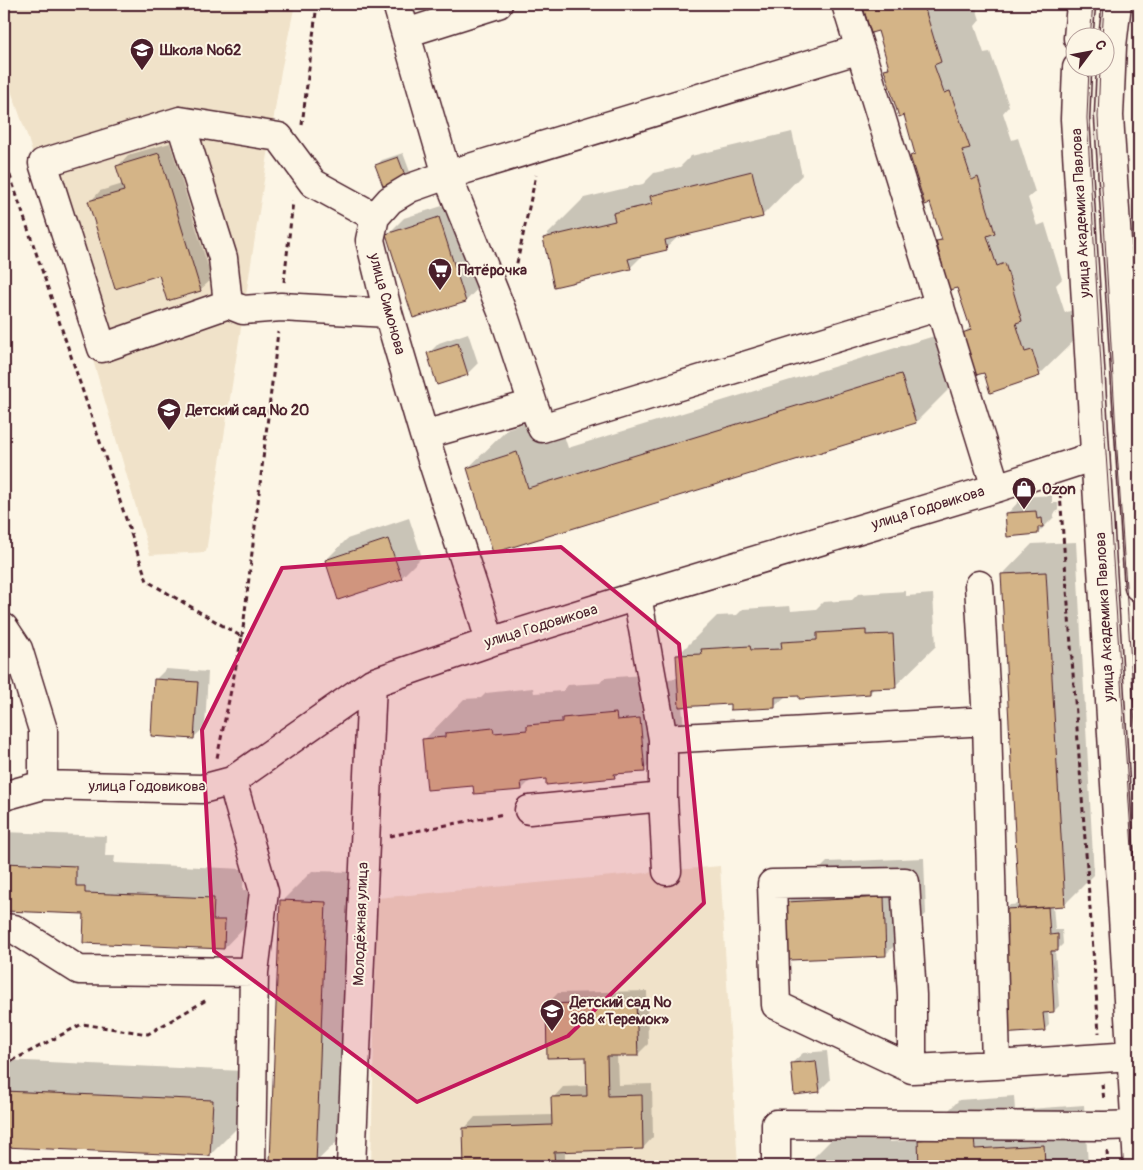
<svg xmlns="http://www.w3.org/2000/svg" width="1143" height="1170" font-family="Pangolin,sans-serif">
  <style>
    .built { fill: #f0e2c9 }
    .shadow { fill: #0003 }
    .building { fill: #d4b487; stroke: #4a1f2b }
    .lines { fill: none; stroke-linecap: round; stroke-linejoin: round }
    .minor-casing { stroke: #4a1f2b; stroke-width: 31 }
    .major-casing { stroke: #4a1f2b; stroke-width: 31 }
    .path { stroke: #4a1f2b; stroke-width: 3; stroke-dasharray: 5 4; stroke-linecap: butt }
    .minor { stroke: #fcf5e5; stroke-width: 28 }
    .major { stroke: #fcf5e5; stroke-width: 28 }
    .tram { stroke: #4a1f2b; stroke-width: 1 }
    .marked { fill: #c2185b; fill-opacity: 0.2; stroke: #c2185b; stroke-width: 4; stroke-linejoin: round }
    .labels { text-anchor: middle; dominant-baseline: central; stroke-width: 4; stroke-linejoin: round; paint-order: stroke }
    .poi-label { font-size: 15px; font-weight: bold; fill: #4a1f2b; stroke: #fcf5e5; text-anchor: start }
    .street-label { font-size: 15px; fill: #4a1f2b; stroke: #fcf5e5 }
  </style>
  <rect width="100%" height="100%" fill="#fcf5e5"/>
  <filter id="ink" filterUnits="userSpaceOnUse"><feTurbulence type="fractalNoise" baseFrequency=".02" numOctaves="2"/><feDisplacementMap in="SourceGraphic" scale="10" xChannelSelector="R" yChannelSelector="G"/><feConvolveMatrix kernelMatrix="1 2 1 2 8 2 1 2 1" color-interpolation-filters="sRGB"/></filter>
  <g filter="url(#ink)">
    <path class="built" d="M 4,4 L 295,4 L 281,71 L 206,552 L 150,555 L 28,138 L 4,71 Z
      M 720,866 L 738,1166 L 371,1166 L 377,898 Z"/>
    <path class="shadow" d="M 864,4 L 975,4 L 980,20 L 975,26 L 984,53 L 990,52 L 1009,106 L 1003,113 L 1012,140 L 1018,138 L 1035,192 L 1028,198 L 1037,226 L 1045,223 L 1062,279 L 1056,285 L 1065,313 L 1072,310 L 1080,335 L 1039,375 L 985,372 L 964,333 L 971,326 L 958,286 L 937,242 L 942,237 L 931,201 L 911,156 L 916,152 L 905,114 L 885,69 L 890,65 L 879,30 L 872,32 Z
      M 792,132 L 802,175 L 762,216 L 680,235 L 666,248 L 644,254 L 630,268 L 544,238 L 584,198 L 643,184 L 654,173 L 680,167 L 691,156 Z
      M 170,143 L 212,279 L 201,289 L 168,300 L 160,274 L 90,202 L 100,191 L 123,184 L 118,166 L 128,155 Z
      M 403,153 L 410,172 L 405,177 L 377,165 L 382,160 Z
      M 455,202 L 482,284 L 466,301 L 388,234 L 404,218 Z
      M 468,333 L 478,363 L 467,374 L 429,353 L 439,343 Z
      M 941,334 L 956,382 L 916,422 L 494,551 L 468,468 L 509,428 L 557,413 L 568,448 Z
      M 1052,495 L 1052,503 L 1058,503 L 1058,510 L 1054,514 L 1054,517 L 1038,533 L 1007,514 L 1023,497 Z
      M 409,518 L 422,557 L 401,578 L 326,560 L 347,539 Z
      M 1076,542 L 1094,875 L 1064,905 L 1053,906 L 1055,930 L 1062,930 L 1063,944 L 1058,949 L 1055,950 L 1059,1006 L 1054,1011 L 1048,1011 L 1049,1025 L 1044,1030 L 1001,1032 L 1005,1006 L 1010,1006 L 1005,910 L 1010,905 L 1020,904 L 1002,575 L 1032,544 Z
      M 906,591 L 906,596 L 933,594 L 936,646 L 895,686 L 875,687 L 870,693 L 786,696 L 775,706 L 731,703 L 682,705 L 684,730 L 644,770 L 619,773 L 614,777 L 547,778 L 531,780 L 522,789 L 475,784 L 424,740 L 464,699 L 481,698 L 486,693 L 533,688 L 534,693 L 563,691 L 568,685 L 600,683 L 604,678 L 656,674 L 657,680 L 678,678 L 677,656 L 717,616 L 737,615 L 743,609 L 790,606 L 791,611 L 816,609 L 823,602 L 852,600 L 858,594 Z
      M 166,669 L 208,672 L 205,727 L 194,737 L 155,680 Z
      M 4,832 L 106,836 L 105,856 L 115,856 L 114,863 L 244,869 L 243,890 L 255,890 L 254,917 L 224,948 L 85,913 L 4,910 Z
      M 924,858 L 926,914 L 886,954 L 787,902 L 827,862 Z
      M 312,871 L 356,872 L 346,1133 L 315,1163 L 305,1162 L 305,1166 L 271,1166 L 282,901 Z
      M 647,991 L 648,1044 L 638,1054 L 617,1055 L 618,1085 L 652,1084 L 653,1137 L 643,1148 L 565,1150 L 565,1166 L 466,1166 L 465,1128 L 475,1117 L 553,1115 L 553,1098 L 563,1087 L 588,1086 L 587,1056 L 547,1004 L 558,993 Z
      M 827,1051 L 830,1080 L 819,1091 L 792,1063 L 803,1053 Z
      M 4,1060 L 243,1071 L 240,1125 L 210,1155 L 4,1146 Z
      M 1014,1096 L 1015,1110 L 1084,1105 L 1088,1164 L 1086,1166 L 805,1166 L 839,1132 L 889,1129 L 890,1142 L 919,1140 L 959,1100 Z"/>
    <path class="building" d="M 862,4 L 915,4 L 917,9 L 924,6 L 941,62 L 934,65 L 944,93 L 950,91 L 970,148 L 962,150 L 972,180 L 978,177 L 995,233 L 987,236 L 997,266 L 1005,263 L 1022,321 L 1016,323 L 1025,352 L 1032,350 L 1040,376 L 990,393 L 984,373 L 976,375 L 962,333 L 971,330 L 957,288 L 949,290 L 936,241 L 942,240 L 930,203 L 925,205 L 910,156 L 915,154 L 904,115 L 899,117 L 884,69 L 889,68 L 878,31 L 871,33 Z
      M 1135,90 L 1139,90 L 1139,127 Z
      M 159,153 L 201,291 L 167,301 L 159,275 L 115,289 L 88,201 L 124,191 L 116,166 Z
      M 398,157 L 406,178 L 383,186 L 375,165 Z
      M 752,171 L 763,217 L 665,240 L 667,250 L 628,259 L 631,269 L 554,287 L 543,238 L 615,221 L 613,213 L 652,204 L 650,196 Z
      M 439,217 L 466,302 L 413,318 L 386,234 Z
      M 458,343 L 468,375 L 437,385 L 427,353 Z
      M 901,374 L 916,423 L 493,553 L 467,468 L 517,452 L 528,488 Z
      M 1036,511 L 1037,519 L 1042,518 L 1043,527 L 1038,527 L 1038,534 L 1007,537 L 1005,513 Z
      M 388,539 L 402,579 L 338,600 L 325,560 Z
      M 1046,572 L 1065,906 L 1019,909 L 1001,574 Z
      M 866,630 L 866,635 L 893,634 L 896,688 L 870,689 L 870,694 L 799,699 L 799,696 L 775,697 L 775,708 L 730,710 L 730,704 L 679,707 L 676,655 L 702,654 L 701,649 L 750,646 L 751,650 L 782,649 L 781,642 L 817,640 L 817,633 Z
      M 154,679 L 198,682 L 194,739 L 151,736 Z
      M 616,713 L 617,720 L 640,718 L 645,772 L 614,774 L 615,778 L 546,785 L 546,779 L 521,782 L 522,790 L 474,794 L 473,786 L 427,790 L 422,739 L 445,737 L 445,733 L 493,728 L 494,733 L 527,730 L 527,725 L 562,722 L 562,718 Z
      M 4,863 L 76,866 L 76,886 L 85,886 L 85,893 L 214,898 L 213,920 L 225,920 L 224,949 L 83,943 L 84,914 L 4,911 Z
      M 884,897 L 886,956 L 789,960 L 786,902 Z
      M 280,900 L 326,902 L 316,1164 L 270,1162 Z
      M 1048,907 L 1050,935 L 1058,934 L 1058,951 L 1051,951 L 1054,1012 L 1043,1013 L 1045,1031 L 1000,1034 L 998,1011 L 1009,1010 L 1004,909 Z
      M 636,1001 L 638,1056 L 607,1056 L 608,1096 L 642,1095 L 643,1149 L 554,1152 L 555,1166 L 464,1166 L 463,1128 L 552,1125 L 551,1097 L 587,1096 L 586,1057 L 547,1058 L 546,1004 Z
      M 816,1061 L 820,1092 L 794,1095 L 791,1063 Z
      M 4,1091 L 213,1100 L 210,1156 L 4,1147 Z
      M 974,1136 L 975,1149 L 1044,1145 L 1045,1166 L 919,1166 L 918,1140 Z
      M 270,1162 L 301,1164 L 301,1166 L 270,1166 Z"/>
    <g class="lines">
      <defs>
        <path id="minor" d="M 397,4 L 447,175 L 410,188 L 390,200 L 375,217 L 370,240 L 388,313 L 424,435 L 479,604 L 490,642
          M 406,33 L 498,4
          M 860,49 L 996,488
          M 180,121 L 223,258 L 228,304
          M 375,217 L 313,183 L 279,137 L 180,121 L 43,163 L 102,348 L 228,304 L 243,310 L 281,307 L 388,313
          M 533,404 L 505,319 L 447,175 L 860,49 L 846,4
          M 424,435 L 533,404 L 542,428 L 940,306
          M 979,585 L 987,721
          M 637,596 L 663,739 L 987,721 L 996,1065 L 1132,1056
          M 4,628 L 18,649 L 43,730 L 43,785
          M 232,781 L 264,892 L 254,972 L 251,1166
          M 4,796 L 43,785 L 202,789 L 232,781 L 372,683 L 490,642 L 637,596 L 996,488 L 1095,456
          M 663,797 L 667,871
          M 529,810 L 663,797 L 663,739
          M 4,928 L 14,929 L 79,970 L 254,972
          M 912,1069 L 912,995 L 905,882 L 772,884 L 776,1005 L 912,1069 L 996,1065
          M 351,1166 L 372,683
          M 776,1166 L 776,1124 L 1105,1126 L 1136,1125"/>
        <path id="major" d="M 1117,4 L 1112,46 L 1109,116 L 1139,587
          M 1078,38 L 1081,4
          M 1077,68 L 1075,119 L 1138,1166"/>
      </defs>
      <use href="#minor" class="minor-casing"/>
      <use href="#major" class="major-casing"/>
      <path class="path" d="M 4,44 L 9,4
        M 302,125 L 317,4
        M 4,158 L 147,581 L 242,637 L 217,758
        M 515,272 L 536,175
        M 284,282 L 293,201
        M 1060,493 L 1099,1033
        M 242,637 L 278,332
        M 390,836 L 504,814
        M 4,1065 L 82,1024 L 148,1034 L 208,999
        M 1102,1084 L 1104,1100
        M 1107,1151 L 1108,1166"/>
      <use href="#minor" class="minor"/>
      <use href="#major" class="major"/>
      <path class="tram" d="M 1090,38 L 1093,4
        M 1102,38 L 1104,4
        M 1089,68 L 1087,118 L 1106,453 L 1139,955
        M 1100,68 L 1098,117 L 1117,450 L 1139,785"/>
    </g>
  </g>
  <path class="marked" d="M 561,547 L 679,644 L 704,903 L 568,1036 L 417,1102 L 214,951 L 202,730 L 282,568 Z"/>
  <defs>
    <symbol id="school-pin" viewBox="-11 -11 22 30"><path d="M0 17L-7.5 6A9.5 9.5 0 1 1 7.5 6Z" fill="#4a1f2b" stroke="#fcf5e5"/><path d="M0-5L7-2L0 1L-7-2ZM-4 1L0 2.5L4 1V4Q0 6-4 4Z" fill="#fff"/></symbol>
    <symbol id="supermarket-pin" viewBox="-11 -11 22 30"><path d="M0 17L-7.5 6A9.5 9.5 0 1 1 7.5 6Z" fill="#4a1f2b" stroke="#fcf5e5"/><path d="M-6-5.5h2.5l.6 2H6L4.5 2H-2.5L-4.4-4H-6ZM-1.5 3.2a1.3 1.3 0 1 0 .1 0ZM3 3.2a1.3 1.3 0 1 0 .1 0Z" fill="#fff"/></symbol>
    <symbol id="shop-pin" viewBox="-11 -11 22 30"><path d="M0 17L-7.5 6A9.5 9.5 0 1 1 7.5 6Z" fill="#4a1f2b" stroke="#fcf5e5"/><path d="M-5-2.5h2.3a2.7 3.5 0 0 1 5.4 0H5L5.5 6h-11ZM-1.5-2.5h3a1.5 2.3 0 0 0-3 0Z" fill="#fff"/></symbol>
  </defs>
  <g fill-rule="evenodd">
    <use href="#school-pin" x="128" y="36" width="28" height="38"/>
    <use href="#supermarket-pin" x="426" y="256" width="28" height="38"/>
    <use href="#school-pin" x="155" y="396" width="28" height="38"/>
    <use href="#shop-pin" x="1010" y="475" width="28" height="38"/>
    <use href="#school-pin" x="538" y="997" width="28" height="38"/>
  </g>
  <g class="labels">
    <g class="poi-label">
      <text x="160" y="50">Школа №62</text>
      <text x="458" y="270">Пятёрочка</text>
      <text x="186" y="410">Детский сад № 20</text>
      <text x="1042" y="489">Ozon</text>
      <text x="570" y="1002">Детский сад №<tspan x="570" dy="17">368 «Теремок»</tspan></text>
    </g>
    <g class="street-label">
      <text transform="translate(1081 213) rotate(-93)">улица Академика Павлова</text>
      <text transform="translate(387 304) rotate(75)">улица Симонова</text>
      <text transform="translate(928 508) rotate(-17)">улица Годовикова</text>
      <text transform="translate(1105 617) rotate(-93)">улица Академика Павлова</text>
      <text transform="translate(541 626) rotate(-17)">улица Годовикова</text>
      <text x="147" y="786">улица Годовикова</text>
      <text transform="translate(361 924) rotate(-88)">Молодёжная улица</text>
    </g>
  </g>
  <rect width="1143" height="1170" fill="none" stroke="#fcf5e5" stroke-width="20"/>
  <rect x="10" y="10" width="1123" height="1150" fill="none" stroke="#4a1f2b" stroke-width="2" filter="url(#ink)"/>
  <g transform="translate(1090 52) rotate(58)"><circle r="24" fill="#fcf5e5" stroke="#b59f9b"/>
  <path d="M0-4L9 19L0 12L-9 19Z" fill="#4a1f2b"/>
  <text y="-8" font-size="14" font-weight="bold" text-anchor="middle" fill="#4a1f2b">С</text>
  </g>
</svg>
